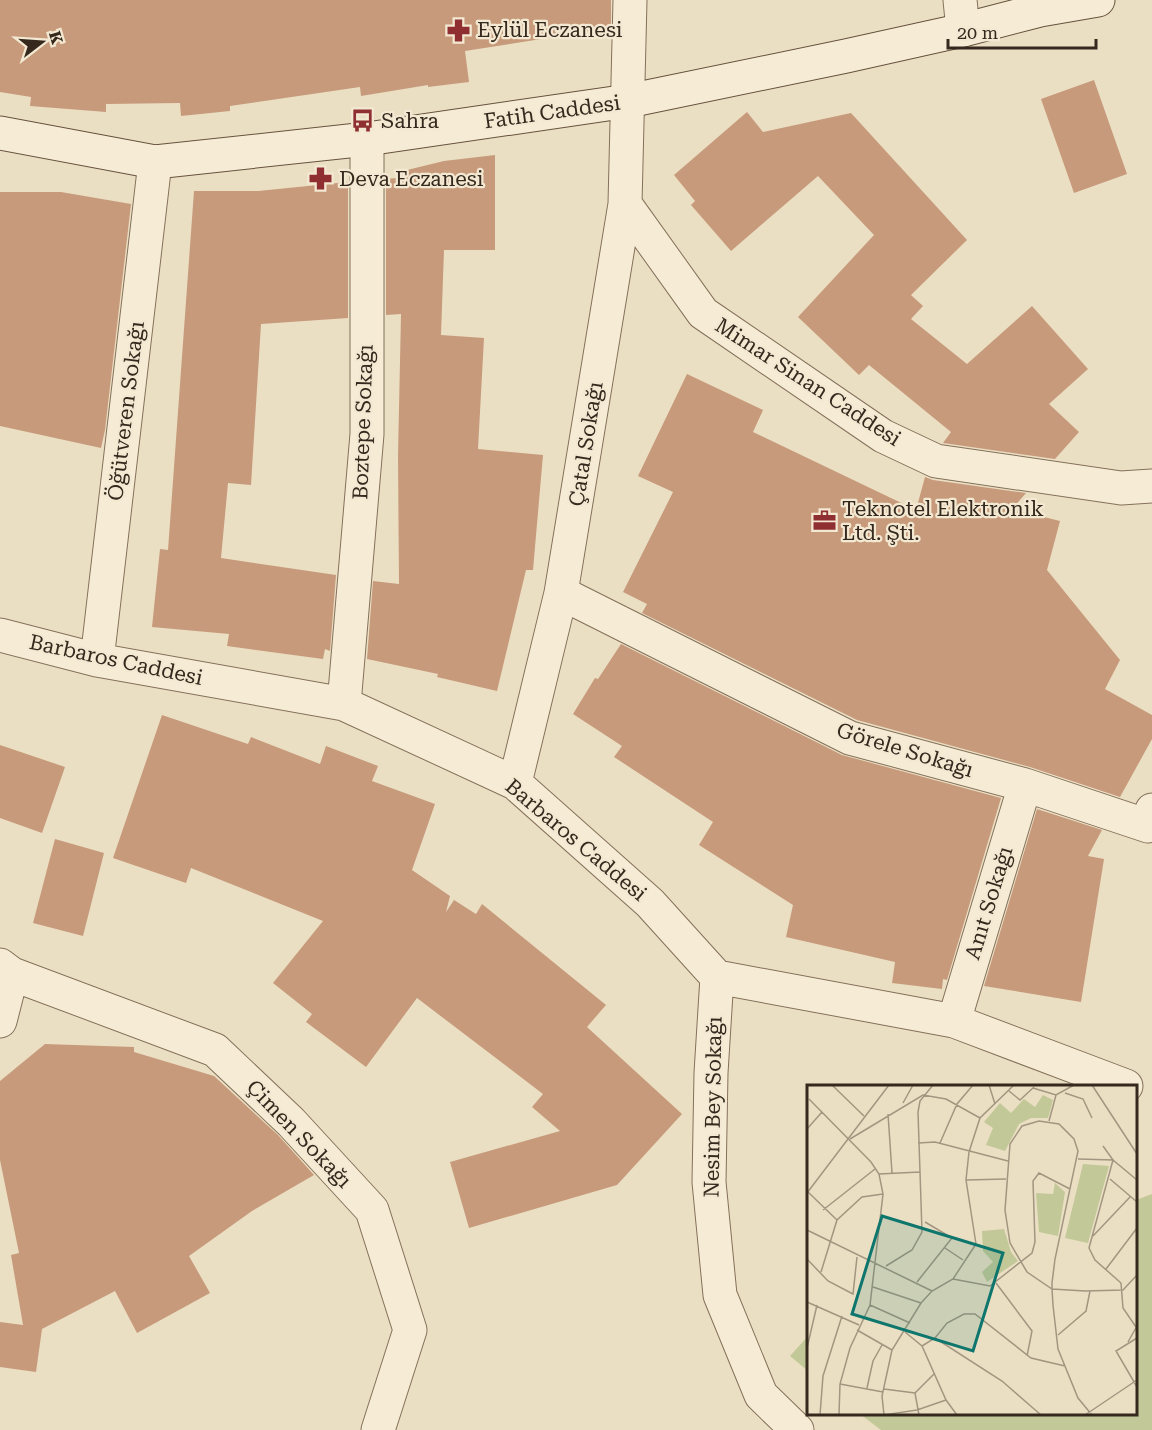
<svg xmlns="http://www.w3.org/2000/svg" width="1152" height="1430" font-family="'Roboto Serif',serif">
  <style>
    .green { fill: #c3c898 }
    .building { fill: #c79a7b }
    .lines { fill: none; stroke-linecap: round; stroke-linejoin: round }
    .street-casing { stroke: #84705b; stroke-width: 35 }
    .secondary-casing { stroke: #66523e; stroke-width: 35 }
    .street { stroke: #f6ecd5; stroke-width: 33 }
    .secondary { stroke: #f6ecd5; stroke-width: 33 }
    .labels { text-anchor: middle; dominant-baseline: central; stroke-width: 4.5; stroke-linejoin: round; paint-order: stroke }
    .poi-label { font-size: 21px; fill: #35291e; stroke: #f3e9d2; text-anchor: start }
    .street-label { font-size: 21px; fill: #35291e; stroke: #f3e9d2 }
    .inset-road { fill: none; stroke: #a29681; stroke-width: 1.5 }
    .view { fill: #0f766e; fill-opacity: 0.15; stroke: #0f766e; stroke-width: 3 }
    .inset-edge { fill: none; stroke: #35291e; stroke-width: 3 }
  </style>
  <rect width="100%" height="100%" fill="#ebdfc3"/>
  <path class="green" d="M 1152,1194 L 1152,1430 L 881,1430 L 860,1414 L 1136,1414 L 1136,1200 Z
    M 808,1336 L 808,1371 L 790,1356 Z"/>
  <path class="building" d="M 0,0 L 611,0 L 611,28 L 465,51 L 469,82 L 428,87 L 428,85 L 361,96 L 360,87 L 230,106 L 230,111 L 181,116 L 180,103 L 106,104 L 106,112 L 30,106 L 31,97 L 0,92 Z
    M 1094,80 L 1127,174 L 1074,193 L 1041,99 Z
    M 747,112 L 763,132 L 851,113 L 967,240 L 911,295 L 923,306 L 911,319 L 967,364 L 1032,306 L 1088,369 L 1049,404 L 1079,432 L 1055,459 L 943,443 L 951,432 L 869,365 L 859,375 L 798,317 L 874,235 L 818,176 L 731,251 L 691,205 L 695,201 L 674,175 Z
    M 495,155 L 495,250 L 444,250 L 441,335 L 484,338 L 478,449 L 543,455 L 533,570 L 526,570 L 497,691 L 437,677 L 438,674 L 367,659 L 373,581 L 399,584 L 398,456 L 401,314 L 386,315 L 386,179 L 407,177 L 407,170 L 444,161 Z
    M 348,182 L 348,318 L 261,324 L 251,485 L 228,483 L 221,558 L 336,575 L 330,651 L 325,649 L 323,659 L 227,646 L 229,634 L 152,627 L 160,549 L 168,550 L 194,191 L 258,191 Z
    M 0,192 L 61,192 L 131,204 L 105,430 L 101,448 L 0,426 Z
    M 687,374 L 763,410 L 753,432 L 916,510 L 925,477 L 933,480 L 1026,493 L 1012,509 L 1060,521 L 1047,570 L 1120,660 L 1105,689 L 1152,715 L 1152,739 L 1120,797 L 1030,767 L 857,720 L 642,613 L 647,604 L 623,592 L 673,492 L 638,476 Z
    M 621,644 L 842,755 L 1001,798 L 947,980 L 943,979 L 942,989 L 892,983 L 895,962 L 786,937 L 793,905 L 699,845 L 713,822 L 614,757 L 622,746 L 573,714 L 595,678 L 598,679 Z
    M 162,715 L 248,744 L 251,737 L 320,764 L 326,746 L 378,766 L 372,781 L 435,804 L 412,870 L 450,896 L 446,912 L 454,900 L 476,914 L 482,904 L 606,1005 L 587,1027 L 682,1114 L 617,1185 L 469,1228 L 450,1162 L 560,1131 L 532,1107 L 543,1094 L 417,998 L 366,1067 L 306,1022 L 312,1014 L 273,983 L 323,921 L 191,868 L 186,883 L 113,858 Z
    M 0,745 L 65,767 L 42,833 L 0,818 Z
    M 1037,809 L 1102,830 L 1088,856 L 1104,859 L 1081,1002 L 984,986 Z
    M 55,839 L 104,853 L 83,936 L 33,923 Z
    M 45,1044 L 134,1047 L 134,1052 L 214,1076 L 278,1135 L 314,1175 L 252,1211 L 189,1256 L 210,1293 L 137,1333 L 115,1291 L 42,1329 L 36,1372 L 0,1367 L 0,1322 L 23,1325 L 11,1255 L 19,1253 L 0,1160 L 0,1081 Z"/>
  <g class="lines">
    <defs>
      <path id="street" d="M 960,0 L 963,30
        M 625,204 L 703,313 L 883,436 L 936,461 L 1121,488 L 1152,486
        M 561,593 L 850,738 L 1025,785 L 1148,826 L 1152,810
        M 0,635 L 97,660 L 344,704 L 515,783 L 650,903 L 717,977 L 954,1021 L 1126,1086
        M 97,660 L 155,162
        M 344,704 L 367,434 L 367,139
        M 515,783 L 561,593 L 625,204 L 630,0
        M 0,965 L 12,974 L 215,1050 L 291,1122 L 372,1210 L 410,1330 L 378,1430
        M 717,977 L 711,1073 L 709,1182 L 720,1295 L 761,1395 L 797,1430
        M 0,1021 L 12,974
        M 954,1021 L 1025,785"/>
      <path id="secondary" d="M 0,133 L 155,162 L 367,139 L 628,101 L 846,56 L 963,30 L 1040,10 L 1098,0"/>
    </defs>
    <use href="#street" class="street-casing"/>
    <use href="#secondary" class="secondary-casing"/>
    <use href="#street" class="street"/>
    <use href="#secondary" class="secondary"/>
  </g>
  <defs>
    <symbol id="pharmacy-bare" viewBox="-9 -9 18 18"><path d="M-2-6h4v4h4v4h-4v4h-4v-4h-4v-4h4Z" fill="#8f2f31" stroke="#f3e9d2" stroke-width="2.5" paint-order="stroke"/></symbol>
    <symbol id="bus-bare" viewBox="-9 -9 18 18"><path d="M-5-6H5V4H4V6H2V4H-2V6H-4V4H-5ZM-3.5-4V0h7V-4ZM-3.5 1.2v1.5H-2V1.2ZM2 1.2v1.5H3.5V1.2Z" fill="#8f2f31" stroke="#f3e9d2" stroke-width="2.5" paint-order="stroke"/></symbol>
    <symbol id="office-bare" viewBox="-9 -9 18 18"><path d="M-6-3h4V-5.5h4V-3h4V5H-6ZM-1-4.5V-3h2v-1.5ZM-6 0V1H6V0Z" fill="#8f2f31" stroke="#f3e9d2" stroke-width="2.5" paint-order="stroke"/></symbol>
  </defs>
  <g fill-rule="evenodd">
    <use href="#pharmacy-bare" x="442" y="14" width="33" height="33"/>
    <use href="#bus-bare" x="346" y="104" width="33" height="33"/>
    <use href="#pharmacy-bare" x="304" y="162" width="33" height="33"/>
    <use href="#office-bare" x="808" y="504" width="33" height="33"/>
  </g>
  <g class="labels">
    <g class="poi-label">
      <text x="477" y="30">Eylül Eczanesi</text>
      <text x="381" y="121">Sahra</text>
      <text x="339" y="179">Deva Eczanesi</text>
      <text x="842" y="509">Teknotel Elektronik<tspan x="842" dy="24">Ltd. Şti.</tspan></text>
    </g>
    <g class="street-label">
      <text transform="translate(552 112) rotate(-8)">Fatih Caddesi</text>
      <text transform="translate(808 382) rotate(33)">Mimar Sinan Caddesi</text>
      <text transform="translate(126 411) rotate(-83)">Öğütveren Sokağı</text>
      <text transform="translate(363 422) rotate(-88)">Boztepe Sokağı</text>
      <text transform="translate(586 444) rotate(-81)">Çatal Sokağı</text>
      <text transform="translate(116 660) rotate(12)">Barbaros Caddesi</text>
      <text transform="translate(905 750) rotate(17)">Görele Sokağı</text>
      <text transform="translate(576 840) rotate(40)">Barbaros Caddesi</text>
      <text transform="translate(989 903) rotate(-73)">Anıt Sokağı</text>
      <text transform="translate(713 1107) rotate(-89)">Nesim Bey Sokağı</text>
      <text transform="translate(299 1134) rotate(46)">Çimen Sokağı</text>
    </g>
  </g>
  <g transform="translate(807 1085)">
    <rect width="330" height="330" fill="#ebdfc3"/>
    <path d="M 236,10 L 246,15 L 241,33 L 224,33 L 212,39 L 198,66 L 179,60 L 186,43 L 177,37 L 188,24 L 193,18 L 204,28 L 217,14 L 228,22 ZM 276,79 L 302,81 L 281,158 L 258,153 ZM 248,98 L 258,107 L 251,151 L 232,147 L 229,108 L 246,109 ZM 197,144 L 204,167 L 211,176 L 180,197 L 175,187 L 186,177 L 176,166 L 175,146 Z" fill="#c3c898"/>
    <path class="inset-road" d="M 25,0 L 57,31M 182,0 L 188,19M 285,0 L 330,69M 226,3 L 249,10 L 267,0M 202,6 L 213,15 L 227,2M 258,8 L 276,14 L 285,33M 2,14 L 64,77 L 72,89 L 76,109 L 63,220 L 43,263 L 33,299 L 32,330M 96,18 L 106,0M 81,29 L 85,88M 242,36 L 249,10M 0,44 L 15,27M 43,54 L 116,10 L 139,14 L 173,33M 111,58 L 128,57 L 201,76M 133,58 L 150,19 L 166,0M 296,61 L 306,75 L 330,95M 271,74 L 306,75 L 282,163 L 288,175 L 314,198 L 316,223 L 329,242M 72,89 L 113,87M 303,94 L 330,117M 159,95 L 199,94M 1,107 L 30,135M 0,108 L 82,0M 16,125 L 68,84M 0,145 L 125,206M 286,151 L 323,112M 138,163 L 156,175M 0,174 L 21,196 L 46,209 L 50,172M 79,181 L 105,165 L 115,147 L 111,27 L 113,16 L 126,0M 299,184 L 330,143M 14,187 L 30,135 L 55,112 L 76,109M 146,194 L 183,201 L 225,168 L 228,157 L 226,96 L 232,88 L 263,104M 110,197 L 145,153 L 118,137M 189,198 L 225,246 L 220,271M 66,202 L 114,218M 0,217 L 52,240M 63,220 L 103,238M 50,245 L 85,265M 98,247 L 115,261 L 139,315 L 150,330M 251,250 L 279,226 L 283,206M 128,253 L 195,296 L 234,330M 330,253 L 309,266 L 330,302M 321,257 L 330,241M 115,261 L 128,253 L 140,238 L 157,229 L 168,229 L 224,273 L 258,281M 0,263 L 10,220M 33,299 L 76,307M 60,303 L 66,276 L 75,260M 77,304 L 108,308M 139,315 L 110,325 L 77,330 L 75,311 L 85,265 L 114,218 L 125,206 L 146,194 L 169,159 L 159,95 L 162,67 L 173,33 L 207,0M 13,330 L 16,291 L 35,231M 112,330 L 108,308 L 127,289M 278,330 L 330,295M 285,330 L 271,313 L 251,264 L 246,220 L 245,204 L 245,198 L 248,174 L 271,66 L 267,54 L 252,39 L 232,36 L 215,41 L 203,59 L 198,125 L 203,158 L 220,187 L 245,204 L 278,206 L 316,205 L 330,190"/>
    <path class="view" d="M 75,131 L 196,168 L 166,266 L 45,229 Z"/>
    <rect width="330" height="330" class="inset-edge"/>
  </g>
  <g transform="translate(42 42) rotate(73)" stroke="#f3e9d2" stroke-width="4.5" paint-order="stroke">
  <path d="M0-4.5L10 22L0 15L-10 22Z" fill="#35291e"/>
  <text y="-9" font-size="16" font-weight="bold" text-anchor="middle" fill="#35291e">K</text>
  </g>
  <path d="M948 39v9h148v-9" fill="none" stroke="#35291e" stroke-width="3"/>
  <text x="957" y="39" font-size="18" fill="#35291e" stroke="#f3e9d2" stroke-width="4.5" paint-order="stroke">20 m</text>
</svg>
